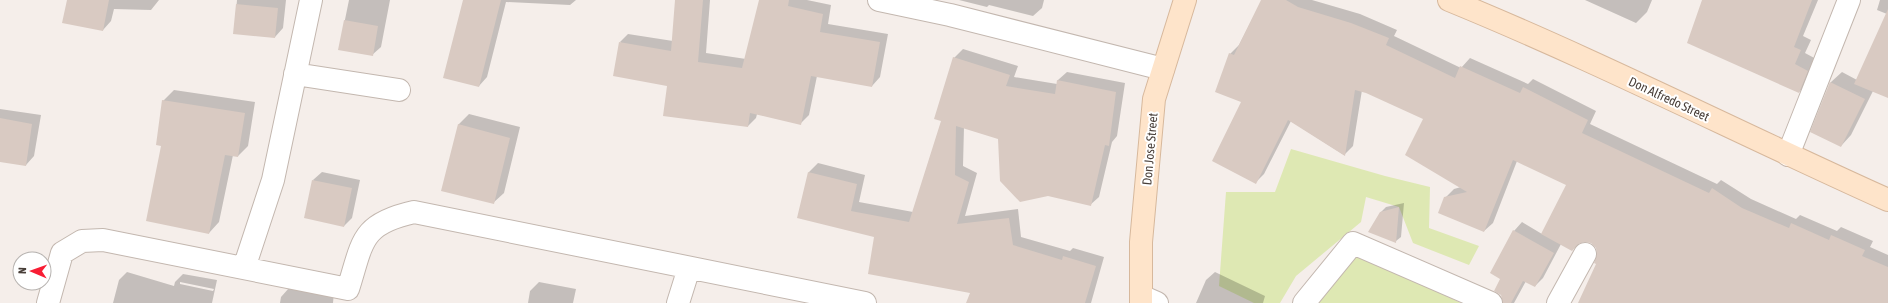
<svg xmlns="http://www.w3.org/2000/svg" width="1888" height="303" font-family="'Asap Condensed',sans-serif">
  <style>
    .green { fill: #dee8b3 }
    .shadow { fill: #0003; fill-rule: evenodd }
    .building { fill: #d9cac2 }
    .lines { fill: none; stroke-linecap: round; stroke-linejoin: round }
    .street-casing { stroke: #c3b7af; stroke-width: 24 }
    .secondary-casing { stroke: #d7b89c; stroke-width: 24 }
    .street { stroke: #fff; stroke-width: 22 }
    .secondary { stroke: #fee4ca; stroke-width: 22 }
    .labels { text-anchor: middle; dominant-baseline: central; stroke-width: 4; stroke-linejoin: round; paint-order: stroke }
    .street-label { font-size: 13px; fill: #483e38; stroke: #fff }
  </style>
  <rect width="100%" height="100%" fill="#f5eeea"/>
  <path class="green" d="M 1291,149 L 1385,176 L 1430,187 L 1429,228 L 1479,246 L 1469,265 L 1413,243 L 1399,207 L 1366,197 L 1361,222 L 1296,276 L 1280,303 L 1254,303 L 1219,286 L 1226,192 L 1275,192 Z
    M 1359,254 L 1461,303 L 1316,303 Z"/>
  <path class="shadow" d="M 68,0 L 159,0 L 151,10 L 114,9 L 111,21 L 103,30 Z
    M 237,0 L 286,0 L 283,28 L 275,37 L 234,33 Z
    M 349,0 L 390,0 L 381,47 L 372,55 L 339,49 Z
    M 464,0 L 576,0 L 570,5 L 506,2 L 487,77 L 479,86 Z
    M 676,0 L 710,0 L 706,53 L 746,59 L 760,0 L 807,0 L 831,5 L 828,24 L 888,34 L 880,77 L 872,86 L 817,76 L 809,115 L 801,123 L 757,114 L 756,118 L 748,126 L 669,85 L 620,42 L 628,34 L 673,41 Z
    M 959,0 L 1044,0 L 1042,8 L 1033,16 L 989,5 L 987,7 Z
    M 1262,0 L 1312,0 L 1360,14 L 1397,30 L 1394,36 L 1461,68 L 1470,58 L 1528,84 L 1533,79 L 1596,111 L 1590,124 L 1717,184 L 1721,180 L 1751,199 L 1796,219 L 1800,215 L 1837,231 L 1841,227 L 1873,241 L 1870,247 L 1888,255 L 1888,303 L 1579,303 L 1597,264 L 1598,253 L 1596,247 L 1591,242 L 1580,242 L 1572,250 L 1561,244 L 1543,278 L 1535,286 L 1526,281 L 1514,303 L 1504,303 L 1502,278 L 1514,231 L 1522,222 L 1542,234 L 1568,184 L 1517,161 L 1493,223 L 1484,231 L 1445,198 L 1454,189 L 1461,187 L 1424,118 L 1362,90 L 1353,146 L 1344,155 L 1291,121 L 1264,174 L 1256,182 L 1243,101 L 1230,54 L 1239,45 Z
    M 1585,0 L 1652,0 L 1647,12 L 1636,23 Z
    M 1708,0 L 1818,0 L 1803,36 L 1811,40 L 1805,53 L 1818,60 L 1809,82 L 1799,92 Z
    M 1880,0 L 1888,0 L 1888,97 L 1873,91 L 1851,135 L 1841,146 L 1812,132 L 1831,82 L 1842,72 L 1857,80 L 1887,14 L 1877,10 Z
    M 963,49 L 1018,66 L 1014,77 L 1057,84 L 1058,80 L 1067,72 L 1125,83 L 1117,136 L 1112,142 L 1099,197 L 1090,205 L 999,138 L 964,127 L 963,166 L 977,173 L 965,216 L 1018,209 L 1021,237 L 1070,251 L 1073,248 L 1104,257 L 1091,303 L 967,303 L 971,292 L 876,236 L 798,217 L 809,172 L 818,163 L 865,175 L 859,202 L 913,212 L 942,120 L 954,58 Z
    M 174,90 L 255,102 L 248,146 L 238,156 L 233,155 L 219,222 L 209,233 L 163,145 L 163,101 Z
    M 0,109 L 41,115 L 34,156 L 26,165 L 0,161 Z
    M 469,114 L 520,127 L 504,193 L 493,203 L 458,125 Z
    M 322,172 L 360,180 L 352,218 L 344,226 L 313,180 Z
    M 1404,203 L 1401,237 L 1396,241 L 1381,212 L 1386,207 Z
    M 127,272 L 174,286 L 175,282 L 183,274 L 217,280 L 212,303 L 113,303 L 119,280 ZM 180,282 L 214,289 L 213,291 L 180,284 Z
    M 1215,272 L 1265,296 L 1263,303 L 1196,303 L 1206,280 Z
    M 539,282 L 576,289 L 573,303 L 528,303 L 530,291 Z
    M 289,288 L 334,292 L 333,303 L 280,303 L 281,297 Z"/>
  <path class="building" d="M 67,0 L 109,0 L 103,31 L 62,23 Z
    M 463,0 L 501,0 L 479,87 L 443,78 Z
    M 675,0 L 703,0 L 698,62 L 742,68 L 759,0 L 789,0 L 788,6 L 823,14 L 820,32 L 880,42 L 872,87 L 811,76 L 801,125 L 750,113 L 748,127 L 663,116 L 667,86 L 613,76 L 619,42 L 671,51 Z
    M 1261,0 L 1286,0 L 1298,7 L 1351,23 L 1389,38 L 1386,45 L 1455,78 L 1460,66 L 1520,93 L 1523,87 L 1588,120 L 1582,133 L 1709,193 L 1712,188 L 1742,208 L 1789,228 L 1791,223 L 1829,240 L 1831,235 L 1865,250 L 1862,256 L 1888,267 L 1888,303 L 1578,303 L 1596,264 L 1594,263 L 1597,254 L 1596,248 L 1591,243 L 1584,242 L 1578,244 L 1572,251 L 1541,234 L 1566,185 L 1513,160 L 1484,232 L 1438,213 L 1444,197 L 1467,192 L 1405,155 L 1423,119 L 1366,93 L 1355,90 L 1345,156 L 1288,120 L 1256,184 L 1212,161 L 1241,102 L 1215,92 L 1229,53 L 1234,55 Z
    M 1702,0 L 1812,0 L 1794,47 L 1801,50 L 1795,64 L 1808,71 L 1799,93 L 1687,43 Z
    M 236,4 L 278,8 L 275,38 L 233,34 Z
    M 1888,9 L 1888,98 L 1854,84 Z
    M 344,20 L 378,26 L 373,56 L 338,50 Z
    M 953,57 L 1010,75 L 1006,86 L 1055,94 L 1057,80 L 1116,92 L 1109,146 L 1105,145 L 1091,206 L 1048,196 L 1020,202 L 1000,181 L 998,139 L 956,126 L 955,175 L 969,182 L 957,224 L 1009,218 L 1013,245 L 1062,260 L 1063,256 L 1096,266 L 1085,303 L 966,303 L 970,293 L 868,274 L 874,237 L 797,218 L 808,172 L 857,184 L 851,211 L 909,222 L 941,121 L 934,119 Z
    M 1830,82 L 1865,99 L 1841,147 L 1810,132 Z
    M 162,100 L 245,113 L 238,157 L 225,155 L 209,234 L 146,221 L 161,146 L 156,145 Z
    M 0,118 L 32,124 L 26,166 L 0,162 Z
    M 458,124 L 510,138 L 494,204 L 441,191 Z
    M 312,180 L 352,188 L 344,227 L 304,218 Z
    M 1399,207 L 1396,243 L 1368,232 L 1380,212 Z
    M 1513,230 L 1554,253 L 1535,287 L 1523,281 L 1511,303 L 1503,303 L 1501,295 L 1494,291 L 1500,279 L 1490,273 Z"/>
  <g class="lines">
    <defs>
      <path id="street" d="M 879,0 L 950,15 L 1163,69
        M 295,74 L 399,90
        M 1788,155 L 1849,0
        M 244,268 L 273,180 L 311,0
        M 1141,296 L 1157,303
        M 48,303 L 62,253 L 82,241 L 103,240 L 348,289 C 363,242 360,224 414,212 L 865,303
        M 678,303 L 689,268
        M 1304,303 L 1353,243 L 1491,303
        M 1558,303 L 1585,254"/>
      <path id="secondary" d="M 1449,0 C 1598,61 1741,134 1888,200
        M 1141,303 L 1141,242 L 1154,99 L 1185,0"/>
    </defs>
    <use href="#street" class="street-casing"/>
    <use href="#secondary" class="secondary-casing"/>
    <use href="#street" class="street"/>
    <use href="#secondary" class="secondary"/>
  </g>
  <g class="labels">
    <g class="street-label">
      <text transform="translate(1669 99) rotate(25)">Don Alfredo Street</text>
      <text transform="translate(1150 149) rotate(-85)">Don Jose Street</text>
    </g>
  </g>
  <g transform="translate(32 271) rotate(272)"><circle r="19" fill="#ffffff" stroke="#b6b2af"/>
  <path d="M0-3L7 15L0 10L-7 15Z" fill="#f81d34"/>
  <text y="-6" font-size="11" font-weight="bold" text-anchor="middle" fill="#483e38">N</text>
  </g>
</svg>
